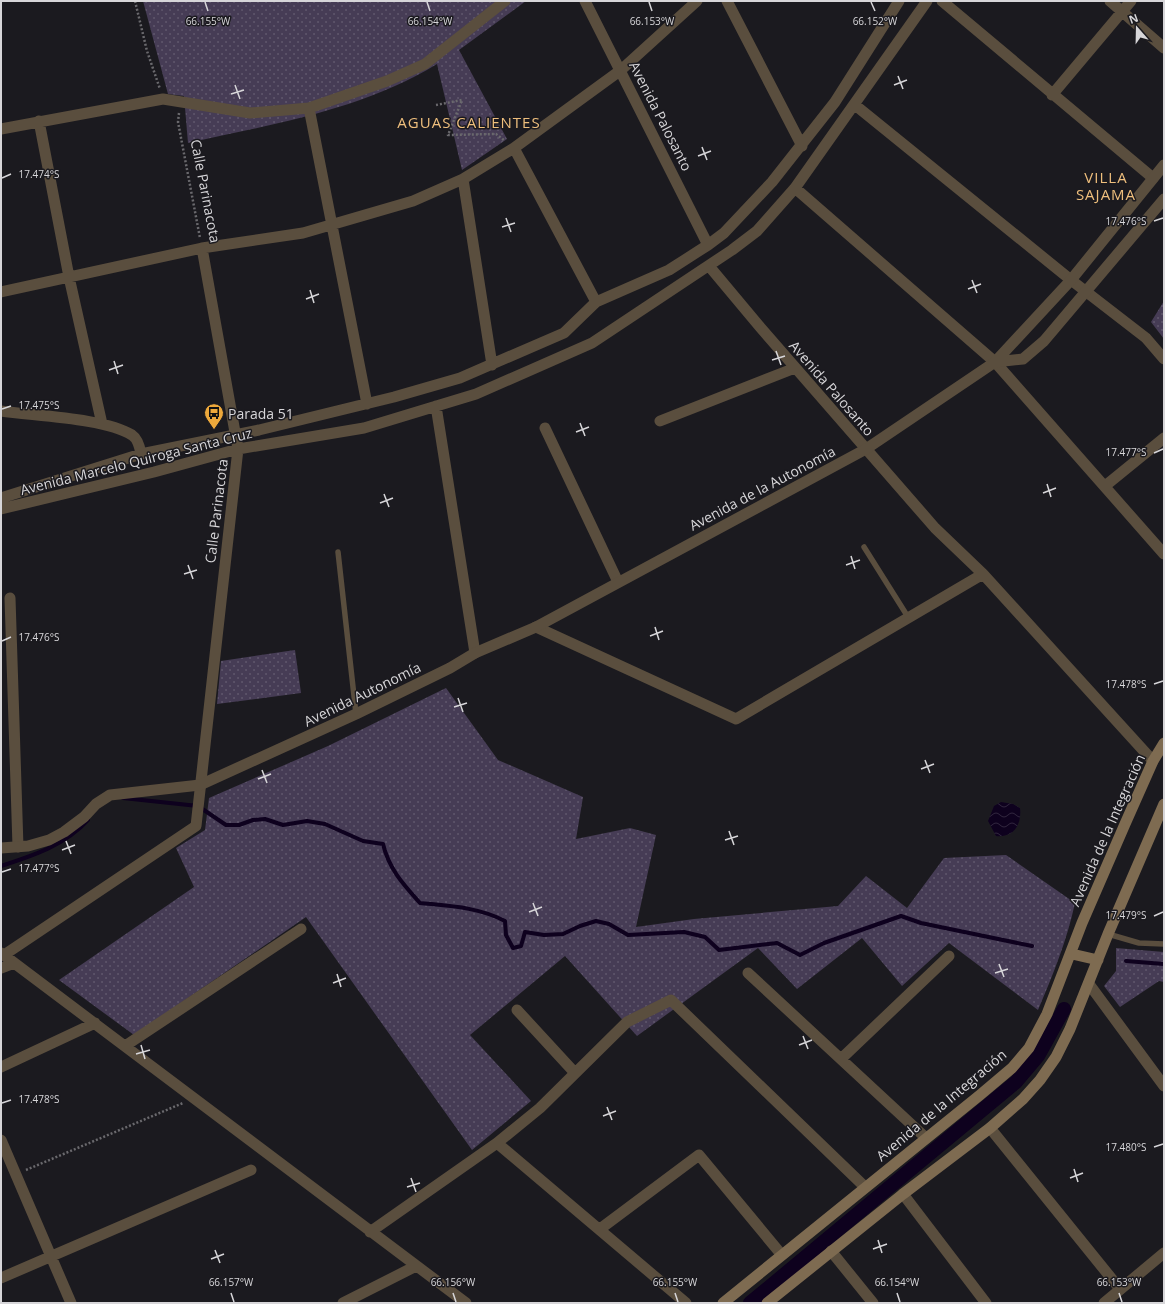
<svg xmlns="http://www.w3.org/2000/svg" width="1165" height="1304" font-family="'Open Sans',sans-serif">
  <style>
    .grass { fill: url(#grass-dots) }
    .water { fill: url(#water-waves) }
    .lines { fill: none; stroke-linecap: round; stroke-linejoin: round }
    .stream { stroke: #0e011e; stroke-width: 4 }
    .canal { stroke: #0e011e; stroke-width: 14 }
    .path { stroke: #6a696d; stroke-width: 2.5; stroke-dasharray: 2 2; stroke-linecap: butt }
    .service { stroke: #5a4e3e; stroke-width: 5.5 }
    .minor { stroke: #5a4e3e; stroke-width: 11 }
    .tertiary { stroke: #5a4e3e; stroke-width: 11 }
    .secondary { stroke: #7e6b51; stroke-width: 11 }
    .ticks { fill: none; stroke: #d7d6d9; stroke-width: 1.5 }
    .labels { text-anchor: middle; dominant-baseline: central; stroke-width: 3; stroke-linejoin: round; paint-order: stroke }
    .street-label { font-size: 14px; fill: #d7d6d9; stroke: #1b1a1f }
    .poi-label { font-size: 14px; fill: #d7d6d9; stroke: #1b1a1f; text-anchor: start }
    .neighbourhood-label { font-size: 15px; letter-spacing: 1px; fill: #efbf7d; stroke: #1b1a1f }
    .ticks-label { font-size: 10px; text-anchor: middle; fill: #d7d6d9; stroke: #1b1a1f; stroke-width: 3; stroke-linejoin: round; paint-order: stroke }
  </style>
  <defs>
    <pattern id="grass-dots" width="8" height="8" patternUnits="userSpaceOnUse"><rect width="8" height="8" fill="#463c55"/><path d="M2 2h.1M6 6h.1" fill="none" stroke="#60576d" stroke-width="1.8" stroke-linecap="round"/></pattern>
    <pattern id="water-waves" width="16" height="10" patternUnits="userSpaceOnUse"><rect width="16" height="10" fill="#0e011e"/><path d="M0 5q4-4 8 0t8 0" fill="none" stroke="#30253e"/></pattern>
  </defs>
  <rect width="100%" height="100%" fill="#1b1a1f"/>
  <path class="grass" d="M 143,1 L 526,1 L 459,50 L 507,139 L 462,170 L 437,64 C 362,110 273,124 188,143 L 184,96 L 168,94 Z
    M 1164,301 L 1164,339 L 1151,322 Z
    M 295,650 L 301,693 L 217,704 L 221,661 Z
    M 446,688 L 498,760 L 583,797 L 576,839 L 630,828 L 656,835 L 636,927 L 694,919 L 838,906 L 866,876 L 907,908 L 944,858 L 1006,855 L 1075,903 C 1067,940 1053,975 1038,1010 L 949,943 L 902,986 L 862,938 L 797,989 L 758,948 L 637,1036 L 565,956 L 470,1035 L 531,1101 L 472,1150 L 306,917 L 134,1035 L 59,980 L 194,887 L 176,848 L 205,830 L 209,798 L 328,746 Z
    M 1116,948 L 1164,952 L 1164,982 L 1159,981 L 1120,1007 L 1104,986 L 1116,971 Z"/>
  <path class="water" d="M 1001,802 L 1013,804 L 1020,808 C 1022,824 1014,838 996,836 L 988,821 L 994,806 Z"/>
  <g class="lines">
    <path class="stream" d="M 123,798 L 198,806 L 226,825 L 239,825 L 253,820 L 265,819 L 283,825 L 307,821 L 325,824 L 363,841 L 383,844 C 389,869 403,884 420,903 C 449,906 478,907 505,921 L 506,935 L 513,948 L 521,946 L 525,932 L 544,935 L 563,934 L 580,926 L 596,921 L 609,924 L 628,935 L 684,932 L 705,937 L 719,950 L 777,943 L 800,955 L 824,943 L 901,916 L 921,923 L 1032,946
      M 1,866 C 32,856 66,845 88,820
      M 1126,961 L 1164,964"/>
    <path class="canal" d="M 750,1303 L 1016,1082 L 1038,1056 L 1064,1009"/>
    <path class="path" d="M 135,1 L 147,51 L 160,89
      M 436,105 L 462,100 L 448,135 L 496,134 L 505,141
      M 179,113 L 178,122 L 200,238
      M 26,1170 L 183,1103"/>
    <path class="service" d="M 864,547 L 908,617
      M 338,552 L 356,714
      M 1108,934 L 1139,943 L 1164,944"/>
    <path class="minor" d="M 585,1 L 708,245
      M 727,1 L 802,146
      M 942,1 L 1153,178
      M 1110,1 L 1164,48
      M 1052,95 L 1131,1
      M 855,105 L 1071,280 L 1146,338 L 1164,359
      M 309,108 L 367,404
      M 39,121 L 69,277 L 102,424
      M 1,129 L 163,99 L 250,113 L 309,108 L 387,81 L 425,64 L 505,1
      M 514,148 L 596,302
      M 463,179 L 492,365
      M 795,188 L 995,362 L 1164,554
      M 709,266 L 760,327 L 935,528 L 983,574 L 1153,761
      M 1,292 L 202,248 L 303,233 L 413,201 L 463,179 L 514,148 L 621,70 L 697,1
      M 436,406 L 475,653
      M 1,411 C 35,416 105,418 132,435 C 138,439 140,448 141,454
      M 660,421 L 795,368
      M 545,428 L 618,582
      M 1105,486 L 1164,438
      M 1,498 L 141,454 L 259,430 L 394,397 L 460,378 L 564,333 L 596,302 L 669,270 L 708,245 L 724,233 L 772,182 L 835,102 L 899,1
      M 1,509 L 154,472 L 238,449 L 364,428 L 476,394 L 592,343 L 732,250 L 757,231 L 795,188 L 927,1
      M 10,598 L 18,847
      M 536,627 L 736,719 L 983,574
      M 1,953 L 466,1303
      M 4,955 L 196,826 L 238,449 L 202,248
      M 1,968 L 14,963
      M 748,973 L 926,1138
      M 1089,984 L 1164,1086
      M 517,1010 L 575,1073
      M 125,1046 L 301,929
      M 842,1058 L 949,956
      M 1,1067 L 95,1023
      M 990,1128 L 1120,1289
      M 1,1140 L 71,1303
      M 497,1143 L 686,1303
      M 903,1194 L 986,1303
      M 600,1229 L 699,1155 L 781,1254
      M 370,1232 L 497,1143 L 540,1108 L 627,1022 L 671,1000 L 865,1187
      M 831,1251 L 873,1303
      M 1,1278 L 251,1170
      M 343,1303 L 416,1266"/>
    <path class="tertiary" d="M 995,362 L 1023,359 L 1044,341 L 1164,199
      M 1,848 L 28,846 L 49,840 L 64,832 L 84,817 L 96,804 L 110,795 L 200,785 L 356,714 L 450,668 L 475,653 L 536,627 L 866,449 L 995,362 L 1071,280 L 1164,165
      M 1104,1303 L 1164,1253"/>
    <path class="secondary" d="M 1072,954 L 1098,960
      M 723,1303 L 980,1095 L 1012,1068 L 1029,1048 L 1047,1014 L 1082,923 L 1125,824 L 1153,761 L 1164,743
      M 767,1303 L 903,1194 L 990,1128 L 1023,1099 L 1040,1080 L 1056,1057 L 1070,1029 L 1108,934 L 1164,804"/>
  </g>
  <path class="ticks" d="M 205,2 L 208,11M 427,2 L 430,11M 649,2 L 652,11M 871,2 L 875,11M 898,76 L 903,89M 235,85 L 240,99M 894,85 L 907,80M 231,94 L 244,90M 702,147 L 707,160M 698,156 L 711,151M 2,178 L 11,174M 506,218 L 511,232M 1154,221 L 1163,218M 502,227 L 515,223M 972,280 L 977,293M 968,289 L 981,284M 310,290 L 314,303M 306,299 L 319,294M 776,351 L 781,365M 772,360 L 785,356M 114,361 L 118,374M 109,370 L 123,365M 2,409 L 11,406M 580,423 L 585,436M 576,432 L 589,427M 1154,453 L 1163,449M 1047,484 L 1051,497M 1043,493 L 1056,488M 384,494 L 389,507M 380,503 L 393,498M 851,556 L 855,569M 188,565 L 193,579M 846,565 L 860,560M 184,574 L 197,570M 655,627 L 659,640M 650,636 L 663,631M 2,641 L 11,637M 1154,684 L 1163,681M 458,698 L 463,712M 454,707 L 467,703M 925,760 L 930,773M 921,769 L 934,764M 262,770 L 267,783M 258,779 L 271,774M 729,831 L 734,845M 725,840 L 738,836M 66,841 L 71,854M 62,850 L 75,845M 2,872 L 11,869M 533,903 L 538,916M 529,912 L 542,907M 1154,916 L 1163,912M 999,964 L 1004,977M 995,973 L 1008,969M 337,974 L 341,987M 333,983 L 346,978M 803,1036 L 808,1049M 141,1045 L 145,1059M 799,1045 L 812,1040M 136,1054 L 150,1050M 2,1103 L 11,1100M 607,1107 L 612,1120M 603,1116 L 616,1111M 1154,1147 L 1163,1144M 1074,1169 L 1078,1182M 411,1178 L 416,1192M 1070,1178 L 1083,1173M 407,1187 L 420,1183M 878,1240 L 882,1253M 873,1249 L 887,1244M 215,1250 L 220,1263M 211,1259 L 224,1254M 231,1293 L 234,1302M 453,1293 L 456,1302M 675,1293 L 678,1302M 897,1293 L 900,1302M 1119,1293 L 1122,1302"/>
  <defs>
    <symbol id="bus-pin" viewBox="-11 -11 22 30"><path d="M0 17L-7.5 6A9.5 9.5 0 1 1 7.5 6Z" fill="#eda83b" stroke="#1b1a1f"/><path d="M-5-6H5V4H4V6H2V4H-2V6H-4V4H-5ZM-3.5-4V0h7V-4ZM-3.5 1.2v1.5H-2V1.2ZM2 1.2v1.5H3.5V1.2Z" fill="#111"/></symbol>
  </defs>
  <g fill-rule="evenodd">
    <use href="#bus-pin" x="203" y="402" width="22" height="30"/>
  </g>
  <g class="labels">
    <g class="street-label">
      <text transform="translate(661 116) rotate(63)">Avenida Palosanto</text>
      <text transform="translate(206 191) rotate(79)">Calle Parinacota</text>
      <text transform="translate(832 388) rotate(49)">Avenida Palosanto</text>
      <text transform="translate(136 461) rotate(-14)">Avenida Marcelo Quiroga Santa Cruz</text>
      <text transform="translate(762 488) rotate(-28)">Avenida de la Autonomía</text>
      <text transform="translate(216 511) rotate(-83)">Calle Parinacota</text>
      <text transform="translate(362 694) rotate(-26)">Avenida Autonomía</text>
      <text transform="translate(1107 830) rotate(-66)">Avenida de la Integración</text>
      <text transform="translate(941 1105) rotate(-40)">Avenida de la Integración</text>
    </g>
    <g class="poi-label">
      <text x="228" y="413">Parada 51</text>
    </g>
    <g class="neighbourhood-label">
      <text x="469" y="122">AGUAS CALIENTES</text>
      <text x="1106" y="177">VILLA<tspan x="1106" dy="17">SAJAMA</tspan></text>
    </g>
  </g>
  <g class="ticks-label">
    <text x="208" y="25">66.155°W</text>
    <text x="430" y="25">66.154°W</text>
    <text x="652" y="25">66.153°W</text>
    <text x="875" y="25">66.152°W</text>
    <text x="39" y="178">17.474°S</text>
    <text x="1126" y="225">17.476°S</text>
    <text x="39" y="409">17.475°S</text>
    <text x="1126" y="456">17.477°S</text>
    <text x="39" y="641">17.476°S</text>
    <text x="1126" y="688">17.478°S</text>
    <text x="39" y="872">17.477°S</text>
    <text x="1126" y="919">17.479°S</text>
    <text x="39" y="1103">17.478°S</text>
    <text x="1126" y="1151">17.480°S</text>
    <text x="231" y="1286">66.157°W</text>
    <text x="453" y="1286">66.156°W</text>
    <text x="675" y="1286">66.155°W</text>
    <text x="897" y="1286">66.154°W</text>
    <text x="1119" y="1286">66.153°W</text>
  </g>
  <rect width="1165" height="1304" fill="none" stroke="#d7d6d9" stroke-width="4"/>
  <g transform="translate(1137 28) rotate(340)" stroke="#1b1a1f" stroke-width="3" paint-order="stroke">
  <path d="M0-3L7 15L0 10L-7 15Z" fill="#d7d6d9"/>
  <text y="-6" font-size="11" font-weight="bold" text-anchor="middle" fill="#d7d6d9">N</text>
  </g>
</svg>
